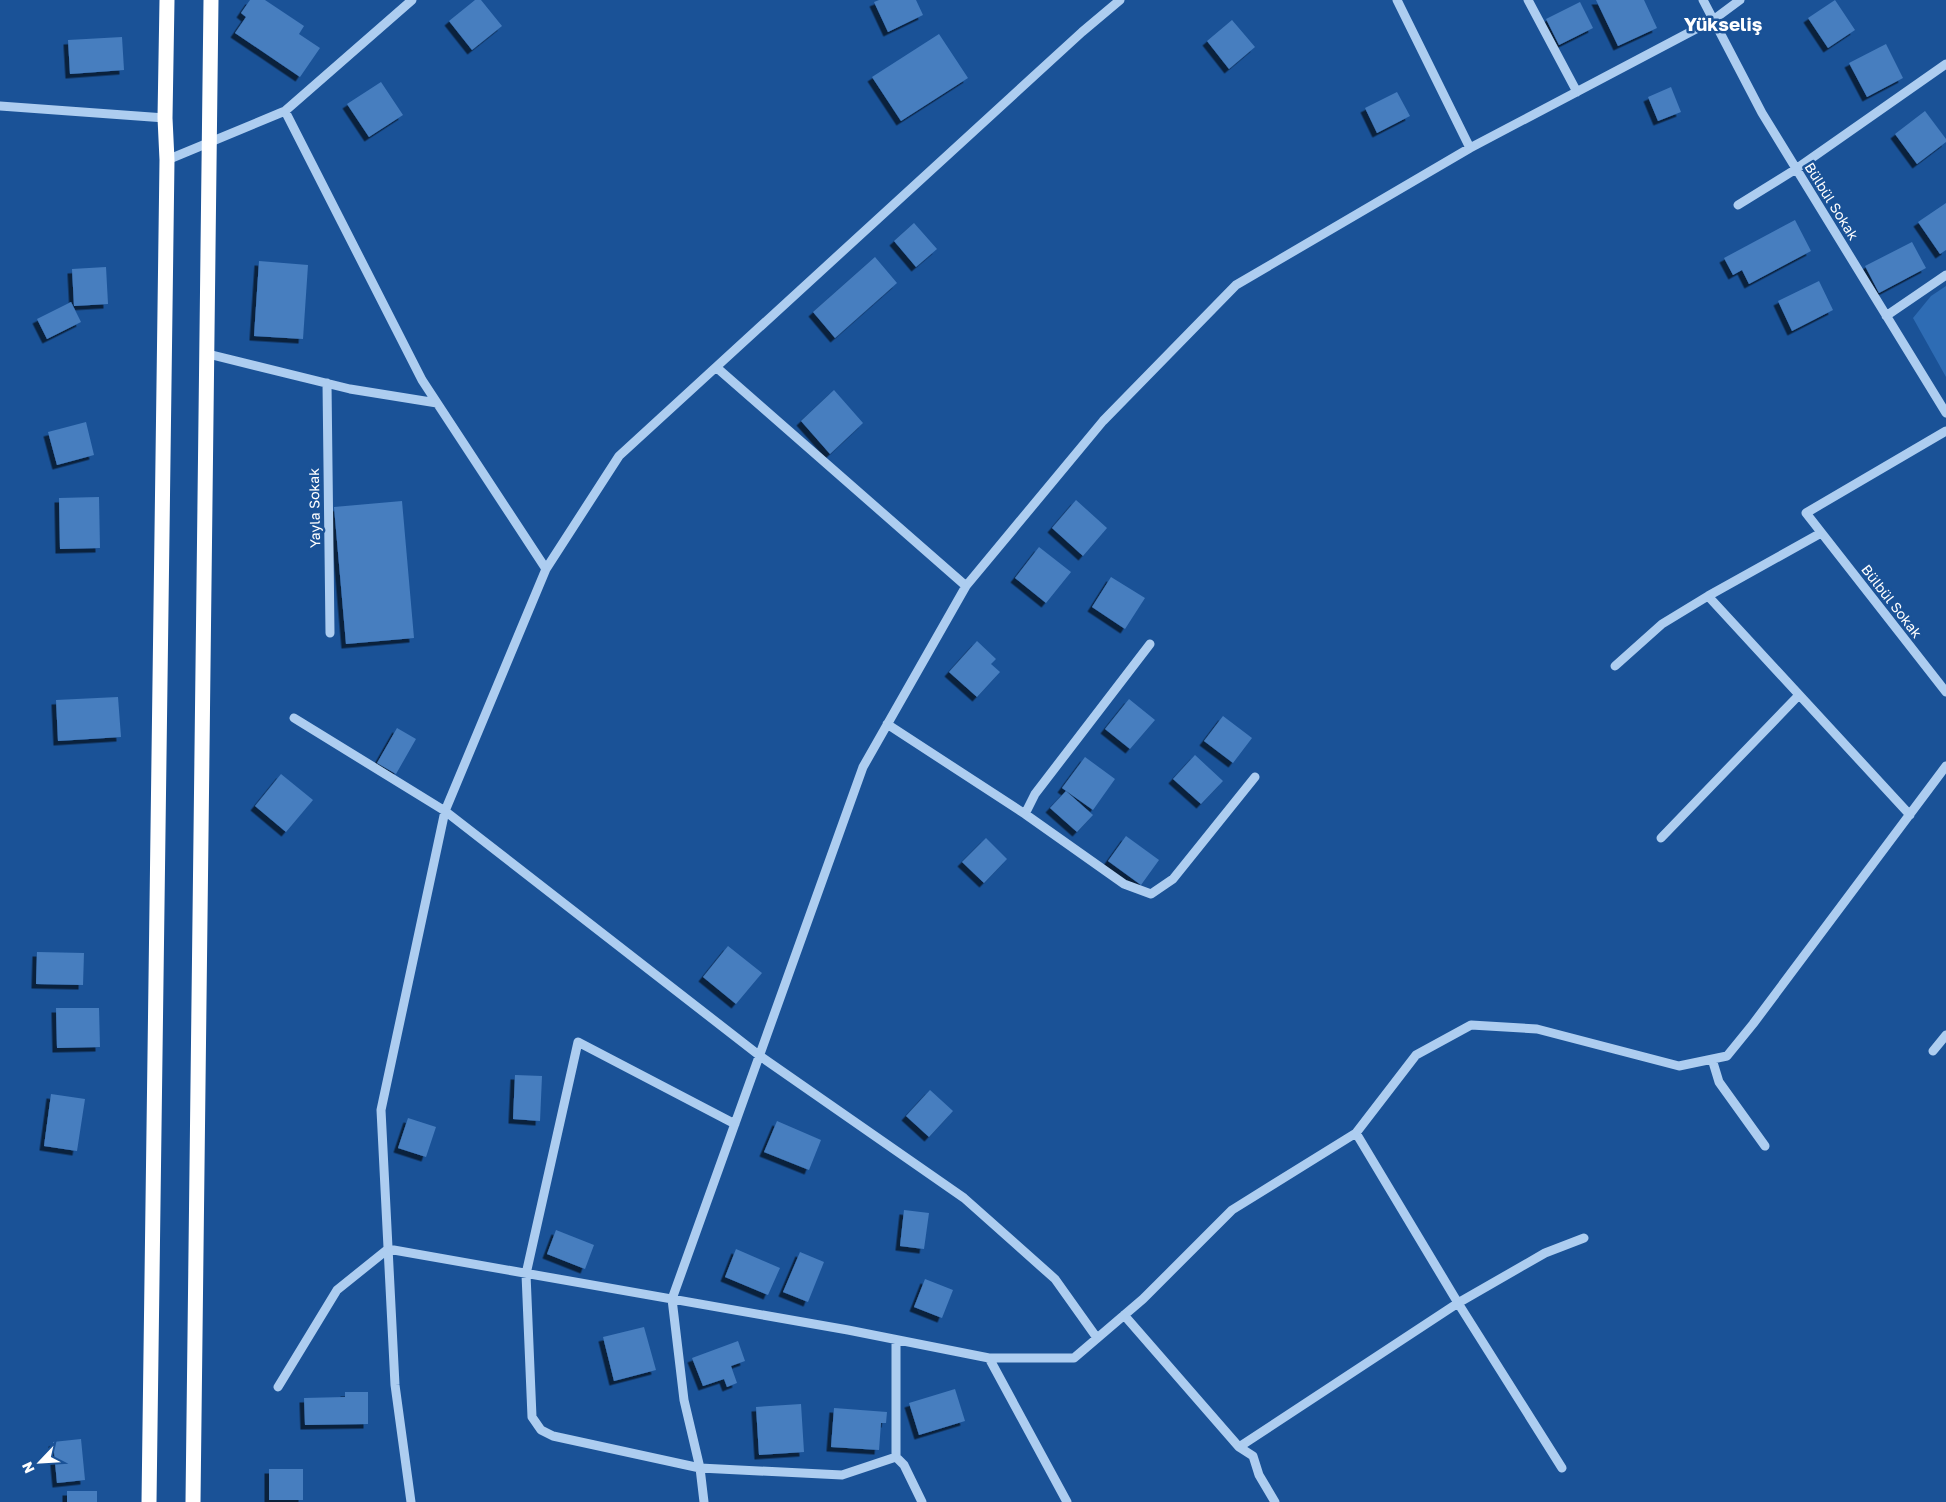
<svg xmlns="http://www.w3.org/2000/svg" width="1946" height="1502" font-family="'Golos Text',sans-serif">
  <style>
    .green { fill: #2e6cb4 }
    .building { fill: #477ebf; filter: url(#shadow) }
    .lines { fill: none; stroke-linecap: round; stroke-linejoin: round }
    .minor { stroke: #adcdf0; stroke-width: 9 }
    .highway { stroke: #fff; stroke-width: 15 }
    .labels { text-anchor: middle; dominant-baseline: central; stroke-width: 5; stroke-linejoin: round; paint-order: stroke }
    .street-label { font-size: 14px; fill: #fff; stroke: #1a5297 }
    .district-label { font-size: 19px; font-weight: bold; fill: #fff; stroke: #1a5297 }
  </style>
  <defs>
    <filter id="shadow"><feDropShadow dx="-4.5" dy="4.5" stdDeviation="0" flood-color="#0009"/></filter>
  </defs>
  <rect width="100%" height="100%" fill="#1a5297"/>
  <path class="green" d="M 1946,286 L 1946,377 L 1913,318 L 1931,296 Z"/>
  <path class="building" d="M 250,0 L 265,0 L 304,26 L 299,34 L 320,48 L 300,77 L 235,33 L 246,17 L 241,13 Z
    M 475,0 L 481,0 L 502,26 L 472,50 L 449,21 Z
    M 879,0 L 916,0 L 923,15 L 888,32 L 874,2 Z
    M 1596,0 L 1644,0 L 1657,28 L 1618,46 Z
    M 1835,0 L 1855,30 L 1828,48 L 1808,18 Z
    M 1580,2 L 1593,28 L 1559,45 L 1546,19 Z
    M 1232,20 L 1255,47 L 1229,69 L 1207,41 Z
    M 939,34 L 968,78 L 901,121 L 872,77 Z
    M 122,37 L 124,70 L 70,74 L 68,40 Z
    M 1886,44 L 1903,78 L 1867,97 L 1849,63 Z
    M 381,82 L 403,115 L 369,137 L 347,104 Z
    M 1671,87 L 1681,112 L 1658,121 L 1648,97 Z
    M 1397,92 L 1410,116 L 1377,133 L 1365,108 Z
    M 1925,111 L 1946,139 L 1946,142 L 1917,164 L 1895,134 Z
    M 1946,203 L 1946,250 L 1940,254 L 1918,222 Z
    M 1795,220 L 1811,251 L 1749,284 L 1742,270 L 1733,275 L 1724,258 Z
    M 914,223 L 937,249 L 916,267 L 894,241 Z
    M 1912,242 L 1926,268 L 1879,293 L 1865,266 Z
    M 875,257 L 897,283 L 835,338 L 813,312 Z
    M 259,261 L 308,265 L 303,339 L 254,336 Z
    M 106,267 L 108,304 L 74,306 L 72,269 Z
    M 1819,281 L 1833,310 L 1792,331 L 1778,301 Z
    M 71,302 L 81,322 L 47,339 L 37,319 Z
    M 834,390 L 863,423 L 830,454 L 801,421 Z
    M 86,422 L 94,455 L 57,465 L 48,432 Z
    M 99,497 L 100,548 L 60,549 L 59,498 Z
    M 1076,500 L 1107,528 L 1083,556 L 1052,528 Z
    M 402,501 L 414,638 L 346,644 L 334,507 Z
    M 1039,547 L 1071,572 L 1046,603 L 1015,578 Z
    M 1111,577 L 1145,598 L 1125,629 L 1092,607 Z
    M 977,641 L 996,659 L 991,664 L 1000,672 L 977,697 L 949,672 Z
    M 118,697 L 121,737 L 58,741 L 56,700 Z
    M 1129,699 L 1155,720 L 1130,749 L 1105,729 Z
    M 1223,716 L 1252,738 L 1233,763 L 1204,741 Z
    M 397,728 L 416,739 L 396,774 L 377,763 Z
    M 1195,755 L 1223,781 L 1201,804 L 1173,779 Z
    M 1085,757 L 1115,779 L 1093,810 L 1062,788 Z
    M 281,774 L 313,800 L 286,832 L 255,806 Z
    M 1066,791 L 1093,815 L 1077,832 L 1050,808 Z
    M 1126,836 L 1159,860 L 1141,885 L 1108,861 Z
    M 986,838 L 1007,859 L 984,883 L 962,862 Z
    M 728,946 L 762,973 L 736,1004 L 703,977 Z
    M 37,952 L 84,953 L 83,985 L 36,984 Z
    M 56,1008 L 99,1008 L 100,1047 L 57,1048 Z
    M 515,1075 L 542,1076 L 540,1121 L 513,1119 Z
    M 930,1090 L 953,1111 L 929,1137 L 906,1116 Z
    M 51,1094 L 85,1099 L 77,1151 L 44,1146 Z
    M 408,1118 L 436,1127 L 426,1157 L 398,1148 Z
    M 777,1121 L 821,1140 L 809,1170 L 764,1152 Z
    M 904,1210 L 929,1213 L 924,1249 L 900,1246 Z
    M 556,1230 L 594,1245 L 585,1269 L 547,1254 Z
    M 736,1249 L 780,1268 L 768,1295 L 725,1277 Z
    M 800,1252 L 824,1262 L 808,1302 L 783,1292 Z
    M 925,1279 L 953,1290 L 942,1318 L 914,1307 Z
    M 644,1327 L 656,1370 L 614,1381 L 603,1337 Z
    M 738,1341 L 745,1361 L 731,1366 L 737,1383 L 727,1387 L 724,1379 L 703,1386 L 692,1358 Z
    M 955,1389 L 965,1421 L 919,1435 L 909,1403 Z
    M 345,1392 L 368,1392 L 368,1424 L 305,1425 L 304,1398 L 345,1397 Z
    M 801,1404 L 804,1452 L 759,1455 L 756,1407 Z
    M 834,1408 L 887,1412 L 886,1423 L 881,1423 L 879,1450 L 831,1447 Z
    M 81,1439 L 85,1480 L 57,1483 L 53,1442 Z
    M 269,1469 L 303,1469 L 303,1500 L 269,1500 Z
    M 67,1491 L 97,1491 L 97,1502 L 67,1502 Z"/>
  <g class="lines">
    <path class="minor" d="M 1397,0 L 1470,148
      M 1528,0 L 1577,92
      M 1703,0 L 1762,113 L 1946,413
      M 0,106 L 165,118
      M 285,111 L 422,380 L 546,569
      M 167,160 L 285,111 L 412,0
      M 1738,205 L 1796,169 L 1946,64
      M 1886,316 L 1946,275
      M 208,354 L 350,389 L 437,403
      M 716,367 L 966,586
      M 327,383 L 330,633
      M 1946,431 L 1806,513 L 1946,692
      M 1708,596 L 1910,815
      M 1615,666 L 1662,624 L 1708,596 L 1821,533
      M 294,718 L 445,811 L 760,1056 L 964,1198 L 1055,1279 L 1097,1338
      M 887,724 L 1025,814 L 1124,884 L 1151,894 L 1173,879 L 1255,777
      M 1025,814 L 1035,794 L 1150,644
      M 1661,838 L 1799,695
      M 1933,1051 L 1946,1035
      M 1712,1059 L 1719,1082 L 1765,1146
      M 735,1124 L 578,1042 L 526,1274 L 532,1417 L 541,1430 L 553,1436 L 700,1468 L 842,1475 L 896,1457
      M 1356,1133 L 1458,1303 L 1562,1468
      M 1124,1315 L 1239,1447 L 1458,1303 L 1545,1253 L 1584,1238
      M 896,1340 L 896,1457 L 904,1465 L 922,1502
      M 989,1358 L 1067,1502
      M 278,1387 L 337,1290 L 388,1249 L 848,1330 L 989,1358 L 1074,1358 L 1143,1299 L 1232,1210 L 1356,1133 L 1416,1055 L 1471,1025 L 1537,1029 L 1679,1066 L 1727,1056 L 1753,1024 L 1946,766
      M 1239,1447 L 1253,1456 L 1259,1475 L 1275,1502
      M 411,1502 L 395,1385 L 381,1110 L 445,811 L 546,569 L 619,456 L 1082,32 L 1120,0
      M 704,1502 L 700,1468 L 684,1400 L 672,1299 L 863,767 L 966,586 L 1103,421 L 1236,285 L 1470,148 L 1713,20 L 1740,0"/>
    <path class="highway" d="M 149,1502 L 167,160 L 165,118 L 167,0
      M 193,1502 L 211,0"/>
  </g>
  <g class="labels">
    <g class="street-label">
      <text transform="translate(1832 201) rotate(58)">Bülbül Sokak</text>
      <text transform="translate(314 508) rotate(-91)">Yayla Sokak</text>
      <text transform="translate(1892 601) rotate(52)">Bülbül Sokak</text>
    </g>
    <g class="district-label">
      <text x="1723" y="23">Yükseliş</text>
    </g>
  </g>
  <g transform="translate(40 1462) rotate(245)" stroke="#1a5297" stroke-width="4" paint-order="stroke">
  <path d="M0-4L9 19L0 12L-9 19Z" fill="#ffffff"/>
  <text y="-8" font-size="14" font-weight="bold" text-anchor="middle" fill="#ffffff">N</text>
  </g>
</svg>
